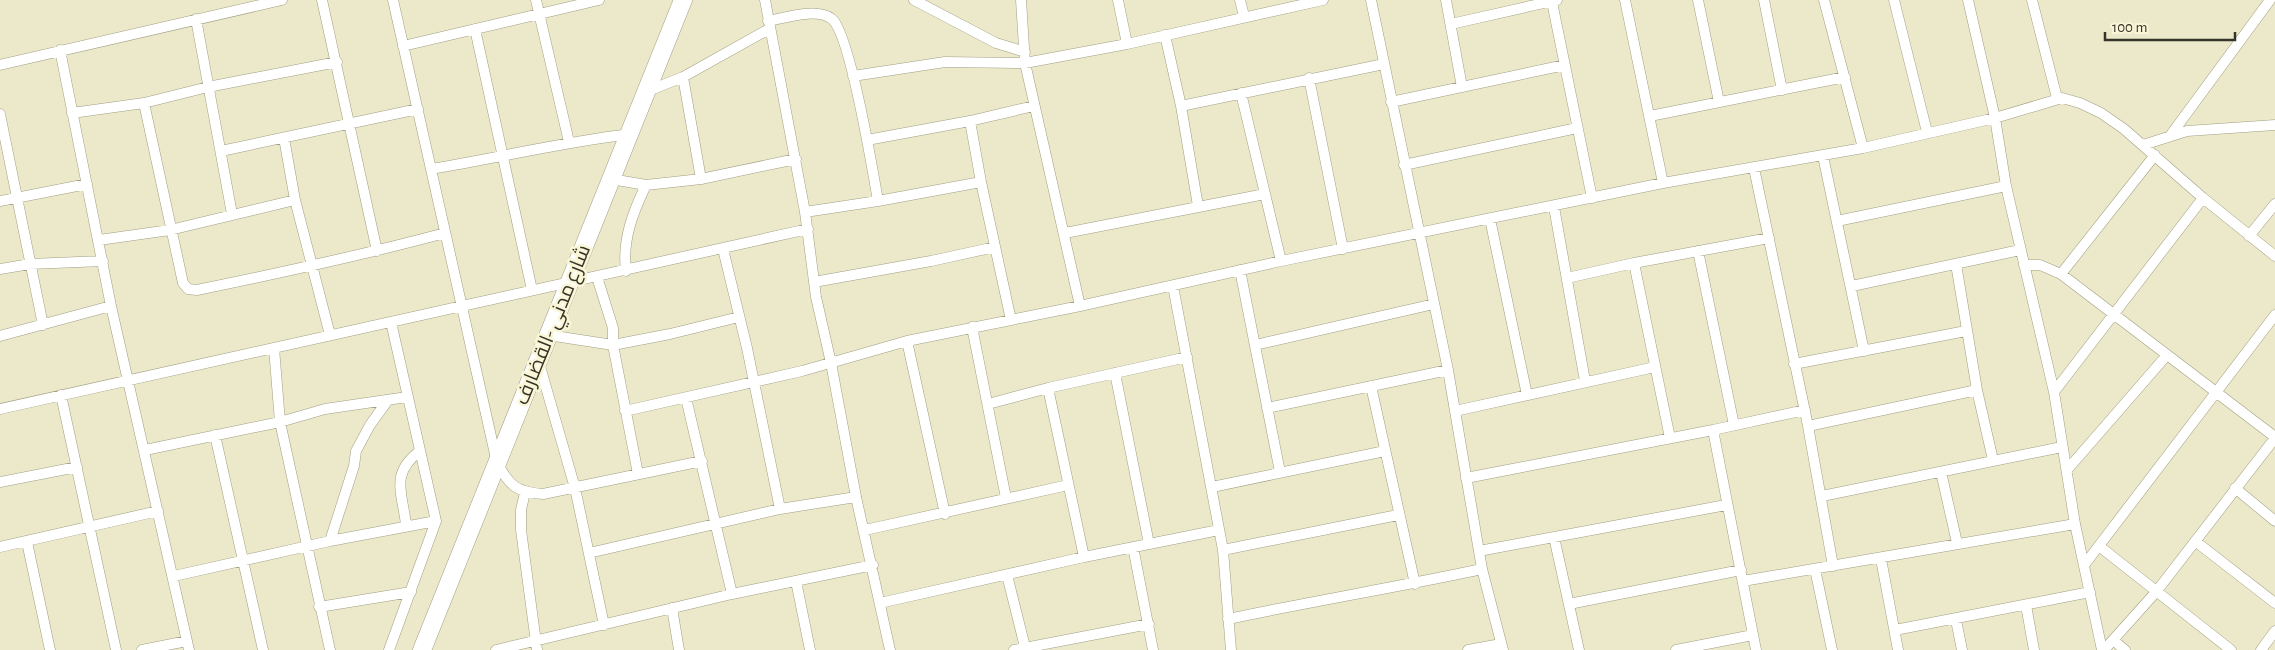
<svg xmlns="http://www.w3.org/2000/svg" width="2275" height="650" font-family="'Alegreya Sans',Cairo,sans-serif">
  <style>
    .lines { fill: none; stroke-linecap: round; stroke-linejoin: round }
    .street-casing { stroke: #a19e81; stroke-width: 11 }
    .highway-casing { stroke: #a19e81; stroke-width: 19 }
    .street { stroke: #fff; stroke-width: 10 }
    .highway { stroke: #fff; stroke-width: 18 }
    .labels { text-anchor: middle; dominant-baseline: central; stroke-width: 5; stroke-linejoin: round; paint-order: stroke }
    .street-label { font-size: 20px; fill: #353428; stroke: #f9f6d8 }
  </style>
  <rect width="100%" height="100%" fill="#ece9cb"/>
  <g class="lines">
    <defs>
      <path id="street" d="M 322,0 L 377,251
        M 393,0 L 497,463 C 510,486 516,492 543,494 L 702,461
        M 536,0 L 569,142
        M 765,0 L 805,212
        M 914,0 L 996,43 L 1025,52
        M 1021,0 L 1025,63 L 1080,306
        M 1118,0 L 1127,44
        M 1240,0 L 1244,16
        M 1371,0 L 1448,370 L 1482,569 L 1503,650
        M 1446,0 L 1462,87
        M 1625,0 L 1663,183
        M 1698,0 L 1719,102
        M 1764,0 L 1782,90
        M 1824,0 L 1863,148
        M 1894,0 L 1927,132
        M 1968,0 L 1995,118 L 2006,186 L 2054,392 L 2075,524 L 2102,650
        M 2032,0 L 2057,98
        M 1552,2 L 1592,198
        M 196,19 L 232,214
        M 768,21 C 785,18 817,7 832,19 C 850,34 873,172 878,201
        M 1451,24 L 1557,0
        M 475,29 L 532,290
        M 1165,35 L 1181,106 L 1198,206
        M 403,46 L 599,0
        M 60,50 L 111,306 L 189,650
        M 0,65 L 282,0
        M 853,76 L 945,62 L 1025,63 L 1127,44 L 1323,0
        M 683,77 L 701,179
        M 1309,78 L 1343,249
        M 648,91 L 683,77 L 769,29
        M 1241,93 L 1281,261
        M 1391,102 L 1565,65
        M 144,103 L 183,283 L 188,289 L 197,290 C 280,273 363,255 445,233
        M 1181,106 L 1384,64
        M 72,113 L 144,103 L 208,87 L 337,62
        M 0,114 L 43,325
        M 1650,116 L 1845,77
        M 970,121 L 981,182 L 1011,320
        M 2170,136 L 2270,0
        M 284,138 L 295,200 L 330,335
        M 867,140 L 970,121 L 1034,106
        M 2143,145 L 2187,131 L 2275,125
        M 221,151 L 418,109
        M 1823,156 L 1864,351
        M 1404,165 L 1577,128
        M 1754,168 L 1808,426 L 1833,566
        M 431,169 C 497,158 563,142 630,134
        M 611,179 L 646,185 L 701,179 L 796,159
        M 0,201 L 87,184
        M 1554,207 L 1585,381
        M 1490,219 L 1527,395
        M 1837,221 L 2006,186
        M 1065,233 L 1265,194
        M 2249,236 L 2275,204
        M 99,240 L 170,230 L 295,200
        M 723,249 L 747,348 L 780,509
        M 1698,251 L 1734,425
        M 1634,263 L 1670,438
        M 1956,264 L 1977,390 L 1993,460
        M 2024,265 L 2040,265 L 2061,274 L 2275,437
        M 0,269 L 30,264 L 103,261
        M 1240,270 L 1280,472
        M 626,271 C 622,240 633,212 646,185
        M 2061,274 L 2155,155
        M 597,277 L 613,328 L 613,345 L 638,474
        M 1567,278 L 1634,263 L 1769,238
        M 814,282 L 931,261 L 995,247
        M 1173,286 L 1223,550 L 1231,650
        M 1852,286 L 2020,250
        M 972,327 L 1006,498
        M 548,335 L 613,345 L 670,334 L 739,317
        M 0,336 L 111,306
        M 907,341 L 945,514
        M 1255,345 L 1434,304
        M 274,348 L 280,422 L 330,650
        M 539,363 L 575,488 L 604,625
        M 1794,364 L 1966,331
        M 1115,373 L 1149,544
        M 1371,386 L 1415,584
        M 1048,388 L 1084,557
        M 2054,392 L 2203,198
        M 61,395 L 116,650
        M 686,398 L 732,594
        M 988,404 L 1048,388 L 1187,357
        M 1267,408 L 1448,370
        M 0,409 L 808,229
        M 625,411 L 802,371 L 907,341 L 1080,306 L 1281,261 L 1663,183 L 1863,148 L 1995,118 L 2062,98 L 2080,103 L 2101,113 L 2124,129 L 2203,198 L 2275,256
        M 1455,411 L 1655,367
        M 1808,426 L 1977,390
        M 1713,430 L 1756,650
        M 215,435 L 263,650
        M 145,450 L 280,422 L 325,409 L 407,397
        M 2067,470 L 2167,355
        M 1941,472 L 1957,543
        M 1466,478 L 1713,430 L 1805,410
        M 0,482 L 77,467
        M 1212,487 L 1385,451
        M 2235,488 L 2275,521
        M 525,492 L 521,510 L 521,530 L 537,650
        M 1822,496 L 2062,447
        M 406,525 C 403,494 389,474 420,451
        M 865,530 L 1068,485
        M 1554,537 L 1579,650
        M 330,541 L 354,466 L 356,451 L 370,425 L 388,400
        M 2195,541 L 2275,603
        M 27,542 L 50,650
        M 2099,546 L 2231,650
        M 0,547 L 158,511
        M 1133,547 L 1153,650
        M 1223,550 L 1398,515
        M 1479,551 L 1726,505
        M 589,553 L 780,509 L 856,497
        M 1881,559 L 1898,650
        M 2085,564 L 2275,315
        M 1815,569 L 1832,650
        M 1007,575 L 1025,647
        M 174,576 L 330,541 L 436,521
        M 796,581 L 810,650
        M 1743,581 C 1854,563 1964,542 2075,524
        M 880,603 L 1084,557 L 1219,530
        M 1569,604 L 1741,570
        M 2026,605 L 2034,650
        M 319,607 L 411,592
        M 672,608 L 679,650
        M 1228,619 C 1313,601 1398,587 1482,569
        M 1956,620 L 1962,650
        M 1895,630 L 2090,592
        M 2113,640 L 2125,650
        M 142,650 L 187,641
        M 389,650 L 436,521 L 391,322
        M 496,650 L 732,594 L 873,565
        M 890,650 L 856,497 L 831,363 L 816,297 L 805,212 L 878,201 L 981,182
        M 1014,650 L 1149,624
        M 1468,650 L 1501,644
        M 1676,650 L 1753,635
        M 2104,650 L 2156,592 L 2275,438
        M 2261,650 L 2275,631"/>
      <path id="highway" d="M 422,650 L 683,0"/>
    </defs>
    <use href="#street" class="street-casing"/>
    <use href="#highway" class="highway-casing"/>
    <use href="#street" class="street"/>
    <use href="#highway" class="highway"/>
  </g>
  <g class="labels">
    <g class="street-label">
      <text transform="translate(553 325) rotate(-68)">شارع مدني -القضارف</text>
    </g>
  </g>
  <path d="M2105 32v8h130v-8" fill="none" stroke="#353428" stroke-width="2.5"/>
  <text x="2112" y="32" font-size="15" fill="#353428" stroke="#f9f6d8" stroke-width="4" paint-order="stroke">100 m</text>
</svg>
